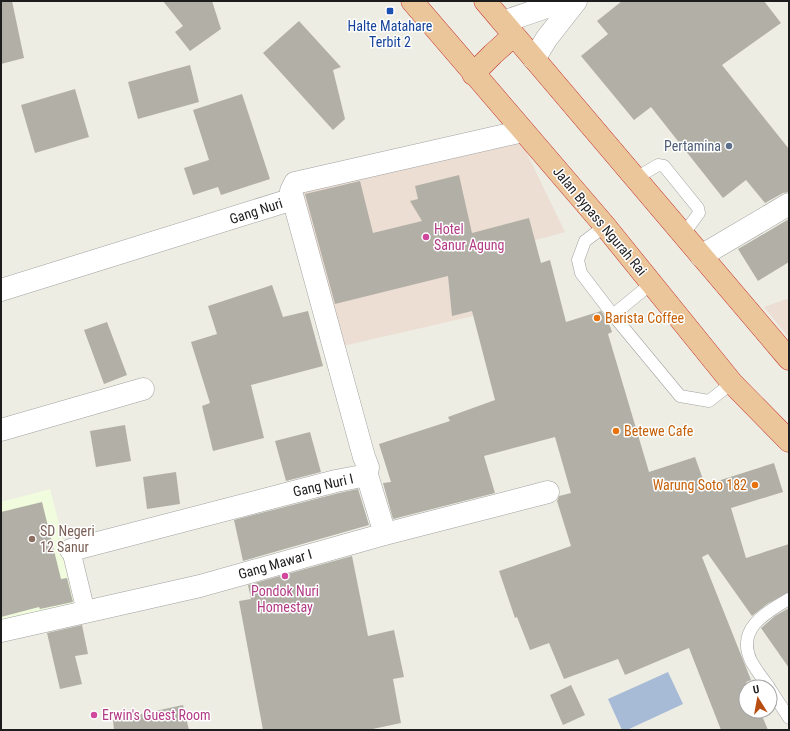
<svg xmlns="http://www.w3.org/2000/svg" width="790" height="731" font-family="'Roboto Condensed',sans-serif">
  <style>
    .commercial { fill: #edded4 }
    .education { fill: #f1fcde }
    .water { fill: #a7bbd7 }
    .building { fill: #b2b0a6 }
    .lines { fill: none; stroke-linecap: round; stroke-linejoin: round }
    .service-casing { stroke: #a1a1a1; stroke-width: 13 }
    .pedestrian-casing { stroke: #a1a1a1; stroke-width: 19 }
    .minor-casing { stroke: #a1a1a1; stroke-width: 23 }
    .trunk-casing { stroke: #c93432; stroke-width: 23 }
    .service { stroke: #fff; stroke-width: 12 }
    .pedestrian { stroke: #fff; stroke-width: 18 }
    .minor { stroke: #fff; stroke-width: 22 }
    .trunk { stroke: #eac69a; stroke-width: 22 }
    .transit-dot { fill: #1a4fb4; stroke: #fff; stroke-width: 1.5 }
    .service-dot { fill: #5c6f8a; stroke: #fff; stroke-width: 1.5 }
    .hotel-dot { fill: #d1479c; stroke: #fff; stroke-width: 1.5 }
    .food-dot { fill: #e8710a; stroke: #fff; stroke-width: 1.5 }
    .education-dot { fill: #8d6e63; stroke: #fff; stroke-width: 1.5 }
    .labels { text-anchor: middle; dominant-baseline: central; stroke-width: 3; stroke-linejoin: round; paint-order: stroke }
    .transit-label { font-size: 14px; fill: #164399; stroke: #fff }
    .service-label { font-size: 14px; fill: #4e5e75; stroke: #fff; text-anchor: end }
    .street-label { font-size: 14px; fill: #1d1d1d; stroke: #fff }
    .hotel-label { font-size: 14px; fill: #b23c85; stroke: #fff; text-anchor: start }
    .food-label { font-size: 14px; fill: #c56008; stroke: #fff; text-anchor: start }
    .education-label { font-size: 14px; fill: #785e54; stroke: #fff; text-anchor: start }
  </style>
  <rect width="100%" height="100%" fill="#edede3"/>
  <path class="commercial" d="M 517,133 L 565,232 L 485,254 L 495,311 L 330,349 L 289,191 Z
    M 789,298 L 789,338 L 764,307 Z"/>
  <path class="education" d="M 50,489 L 80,604 L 1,624 L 1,502 Z"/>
  <path class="water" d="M 668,672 L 683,704 L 627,730 L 622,730 L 608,699 Z"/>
  <path class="building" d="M 1,1 L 12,1 L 24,58 L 1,64 Z
    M 163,1 L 212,1 L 221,29 L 190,51 L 175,32 L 183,26 Z
    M 622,1 L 764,1 L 781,23 L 722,65 L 789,149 L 789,192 L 783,193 L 765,203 L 746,180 L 723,198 L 651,107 L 634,120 L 581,56 L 608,34 L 597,21 Z
    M 299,21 L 341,67 L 333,70 L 345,119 L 333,130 L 263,53 Z
    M 190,65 L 199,102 L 138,119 L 128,82 Z
    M 75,89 L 89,137 L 35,153 L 21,105 Z
    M 242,94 L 270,179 L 221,195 L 218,187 L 193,195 L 184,168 L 209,160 L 193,110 Z
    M 459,175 L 472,233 L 529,218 L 541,263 L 550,260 L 566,322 L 601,311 L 608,321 L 612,332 L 608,334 L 649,472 L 695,457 L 705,485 L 774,463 L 783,492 L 731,508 L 746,558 L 789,544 L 789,592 L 767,604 L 752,616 L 708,554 L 702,557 L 751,680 L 746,682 L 749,687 L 746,687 L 746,711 L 760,711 L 768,730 L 721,730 L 689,648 L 625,675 L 618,659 L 564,679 L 549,643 L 530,650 L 517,617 L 515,618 L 499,571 L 571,546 L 557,501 L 559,496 L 571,493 L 555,437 L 484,456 L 495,493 L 393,519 L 383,483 L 391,482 L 379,444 L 450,421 L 448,417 L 495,400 L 472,311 L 452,316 L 448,276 L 335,304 L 305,194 L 360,181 L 373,233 L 422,221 L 410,201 L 418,199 L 415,186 Z
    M 789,219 L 789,262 L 758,281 L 738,249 Z
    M 272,285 L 283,317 L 308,311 L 323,366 L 251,385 L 264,438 L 213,451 L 202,406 L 210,403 L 191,342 L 217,334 L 208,306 Z
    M 107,322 L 127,375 L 104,384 L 84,330 Z
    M 125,425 L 131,461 L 96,467 L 90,431 Z
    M 310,432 L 321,472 L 286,481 L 275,441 Z
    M 176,472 L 180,504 L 147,509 L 143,477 Z
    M 358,489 L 369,525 L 243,561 L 234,520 L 339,493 Z
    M 42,502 L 61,579 L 67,578 L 73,602 L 40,609 L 39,607 L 1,617 L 1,512 Z
    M 352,556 L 368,636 L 394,630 L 404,677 L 393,679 L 401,723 L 368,730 L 263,730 L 239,601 L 251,599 L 248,585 Z
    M 789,608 L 789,668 L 761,628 L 775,616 Z
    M 82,625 L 88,654 L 75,656 L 82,684 L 60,689 L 47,633 Z
    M 571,685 L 585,715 L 563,725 L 550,695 Z
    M 183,705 L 189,730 L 114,730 L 113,720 Z"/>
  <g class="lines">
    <defs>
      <path id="service" d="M 636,178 L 658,165 L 664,166 L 698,208 L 699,213 L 683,235
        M 605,226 L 585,241 L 578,260 L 581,273 L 613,315 L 680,396 L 709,401 L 732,383
        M 613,315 L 652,283
        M 769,687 C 763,679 756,670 751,661 C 736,629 765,613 789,599
        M 770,689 L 789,718"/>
      <path id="pedestrian" d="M 71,550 L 86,612"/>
      <path id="minor" d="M 503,22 L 564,1
        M 534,59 L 547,38 L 576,1
        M 701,256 L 789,204
        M 1,290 L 293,199
        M 1,430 L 143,389
        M 367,475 L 385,534
        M 71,550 L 336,481 L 367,475 L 368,467 L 364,457 L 291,191 L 295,183 L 523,131
        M 1,631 L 200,586 L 385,534 L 548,492"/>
      <path id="trunk" d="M 412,1 L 605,226 L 732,383 L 789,441
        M 485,1 L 789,359
        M 473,74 L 493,54 L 514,35"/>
    </defs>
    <use href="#service" class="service-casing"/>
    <use href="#pedestrian" class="pedestrian-casing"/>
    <use href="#minor" class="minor-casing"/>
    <use href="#trunk" class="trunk-casing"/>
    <use href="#service" class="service"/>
    <use href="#pedestrian" class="pedestrian"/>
    <use href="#minor" class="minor"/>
    <use href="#trunk" class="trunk"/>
  </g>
  <rect class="transit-dot" x="386" y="7" width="8" height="8" rx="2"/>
  <circle class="service-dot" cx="729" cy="146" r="4"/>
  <g class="hotel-dot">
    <circle cx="426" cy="237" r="4"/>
    <circle cx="285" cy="576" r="4"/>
    <circle cx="94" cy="715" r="4"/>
  </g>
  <g class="food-dot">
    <circle cx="597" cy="318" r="4"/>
    <circle cx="616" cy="431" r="4"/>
    <circle cx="755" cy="485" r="4"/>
  </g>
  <circle class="education-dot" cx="32" cy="539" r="4"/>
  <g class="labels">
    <g class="transit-label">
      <text x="390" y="26">Halte Matahare<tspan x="390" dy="16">Terbit 2</tspan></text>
    </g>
    <g class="service-label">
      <text x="721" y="146">Pertamina</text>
    </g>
    <g class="street-label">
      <text transform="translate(256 211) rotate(-18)">Gang Nuri</text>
      <text transform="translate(600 221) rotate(50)">Jalan Bypass Ngurah Rai</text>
      <text transform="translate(323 485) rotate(-13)">Gang Nuri I</text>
      <text transform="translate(275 564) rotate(-16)">Gang Mawar I</text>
    </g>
    <g class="hotel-label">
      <text x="434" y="229">Hotel<tspan x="434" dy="16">Sanur Agung</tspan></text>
      <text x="285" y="591" text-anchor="middle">Pondok Nuri<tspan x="285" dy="16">Homestay</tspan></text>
      <text x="102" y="715">Erwin's Guest Room</text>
    </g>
    <g class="food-label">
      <text x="605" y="318">Barista Coffee</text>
      <text x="624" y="431">Betewe Cafe</text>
      <text x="747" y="485" text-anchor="end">Warung Soto 182</text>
    </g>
    <g class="education-label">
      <text x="40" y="531">SD Negeri<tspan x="40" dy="16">12 Sanur</tspan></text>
    </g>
  </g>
  <rect width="790" height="731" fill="none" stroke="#1d1d1d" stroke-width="4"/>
  <g transform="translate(758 699) rotate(349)"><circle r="19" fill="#ffffff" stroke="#a5a5a5"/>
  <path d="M0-3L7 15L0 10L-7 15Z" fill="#b94d11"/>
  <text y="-6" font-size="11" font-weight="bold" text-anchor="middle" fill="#1d1d1d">U</text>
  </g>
</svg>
